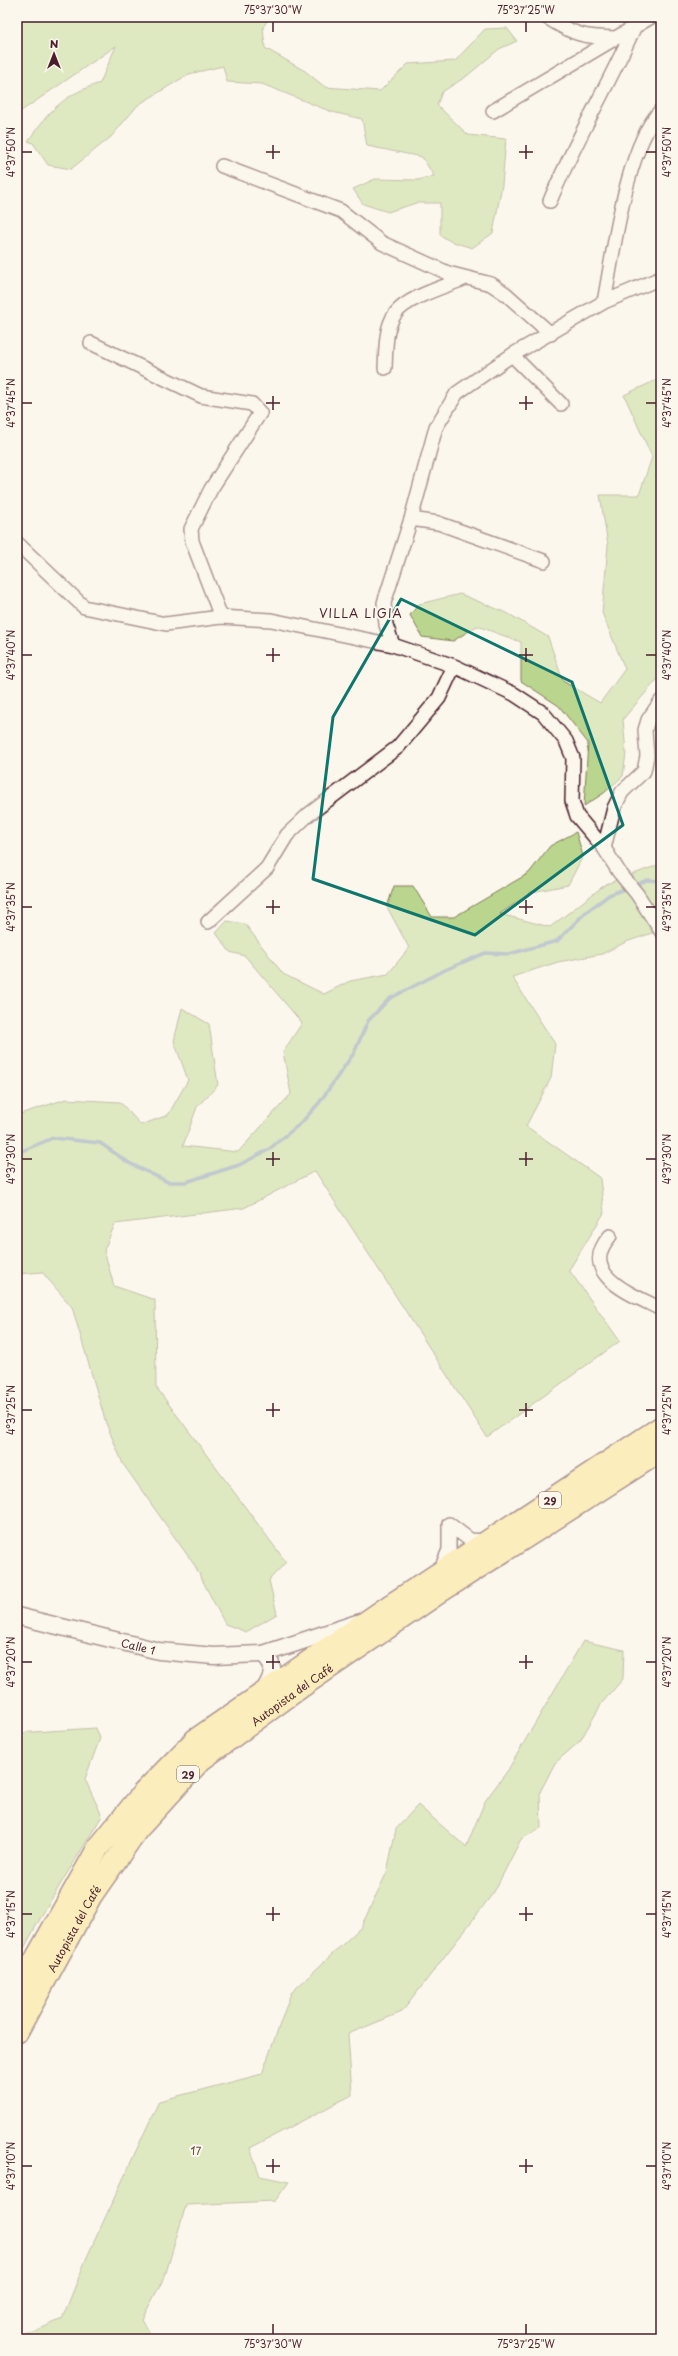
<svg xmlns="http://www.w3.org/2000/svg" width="678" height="2356" font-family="'Playpen Sans',sans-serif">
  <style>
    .green { fill: #bad58d; stroke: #827a5c }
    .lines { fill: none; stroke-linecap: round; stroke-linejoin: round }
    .stream { stroke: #7990a8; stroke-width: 3.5 }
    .minor-casing { stroke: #4a1f2b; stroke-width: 16 }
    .tertiary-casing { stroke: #4a1f2b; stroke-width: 19 }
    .trunk-casing { stroke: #4a1f2b; stroke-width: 24 }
    .minor { stroke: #fbf7ec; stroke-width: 13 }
    .tertiary { stroke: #fbf7ec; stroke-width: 16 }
    .trunk { stroke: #fce080; stroke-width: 21 }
    .marked { fill: none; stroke: #0f766e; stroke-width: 3; stroke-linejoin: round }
    .ticks { fill: none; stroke: #4a1f2b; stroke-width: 1.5 }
    .labels { text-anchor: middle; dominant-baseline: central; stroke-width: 4; stroke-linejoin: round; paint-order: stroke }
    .shield { fill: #fbf7ec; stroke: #7f6065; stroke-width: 1 }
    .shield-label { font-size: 10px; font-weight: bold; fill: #4a1f2b }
    .street-label { font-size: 11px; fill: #4a1f2b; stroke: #fbf7ec }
    .park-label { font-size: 11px; fill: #664c44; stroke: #fbf7ec }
    .neighbourhood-label { font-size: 12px; letter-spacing: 1px; fill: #4a1f2b; stroke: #fbf7ec }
    .neatline { fill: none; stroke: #4a1f2b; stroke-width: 1.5 }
    .ticks-label { font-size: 10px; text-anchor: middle; fill: #4a1f2b }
  </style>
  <rect width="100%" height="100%" fill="#fbf7ec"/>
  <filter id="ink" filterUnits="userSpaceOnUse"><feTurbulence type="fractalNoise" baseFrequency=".025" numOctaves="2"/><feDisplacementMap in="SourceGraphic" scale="8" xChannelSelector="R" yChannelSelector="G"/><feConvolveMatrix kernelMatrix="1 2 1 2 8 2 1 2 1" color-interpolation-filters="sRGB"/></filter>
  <g filter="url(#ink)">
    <path class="green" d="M 17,17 L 270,17 L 263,27 L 265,48 L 305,71 L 325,87 L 380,91 L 408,64 L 455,61 L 485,29 L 507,28 L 517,41 L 499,49 L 467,76 L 442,92 L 437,105 L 468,135 L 506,139 L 502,185 L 493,233 L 472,248 L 450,241 L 440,235 L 440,203 L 416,203 L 388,212 L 363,204 L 353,189 L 375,179 L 418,180 L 434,176 L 422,157 L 367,146 L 362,119 L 332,112 L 262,84 L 227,82 L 223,66 L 189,74 L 138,105 L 111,137 L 71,169 L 48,165 L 33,143 L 28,141 C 50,110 63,95 100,83 L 116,46 L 17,114 Z
      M 661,378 L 661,675 L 623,719 L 626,753 L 623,776 L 604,793 L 584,806 L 588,743 L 559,706 L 521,681 L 521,642 L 477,626 L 453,641 L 422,637 L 410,615 L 419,604 L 460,594 L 507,613 L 548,637 L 563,681 L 600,703 L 625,669 L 602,613 L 608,545 L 600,495 L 639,495 L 652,457 L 624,395 Z
      M 576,832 L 583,856 L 568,885 L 532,892 L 500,914 L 550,927 L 606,884 L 661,864 L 661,930 L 626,942 L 602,954 L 558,962 L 512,977 L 555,1044 L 551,1078 L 526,1126 L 600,1178 L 604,1213 L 569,1270 L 620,1341 L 487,1437 L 315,1171 L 244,1208 L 115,1224 L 104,1250 L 114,1286 L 155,1300 L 156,1387 L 286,1562 L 269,1580 L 277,1614 L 246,1632 L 225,1624 L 195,1566 L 123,1464 L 106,1423 L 72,1307 L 42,1272 L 17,1274 L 17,1115 L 66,1099 L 120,1102 L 141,1125 L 168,1115 L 188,1080 L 174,1041 L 182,1008 L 209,1024 L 218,1085 L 197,1107 L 183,1146 L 238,1152 L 291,1094 L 283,1052 L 302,1023 L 245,956 L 230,952 L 216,933 L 227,921 L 245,924 L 283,974 L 324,994 L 350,981 L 388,974 L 409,948 L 387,907 L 394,886 L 413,886 L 432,917 L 454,917 L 529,873 L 550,846 Z
      M 583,1641 L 624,1650 L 623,1679 L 602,1703 L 580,1741 L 555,1763 L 540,1792 L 541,1828 L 521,1839 L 494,1892 L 402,2012 L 348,2034 L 352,2095 L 250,2148 L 260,2176 L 289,2182 L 275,2201 L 186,2205 L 165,2276 L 142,2319 L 153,2339 L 17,2339 L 17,2335 L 33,2332 L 62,2319 L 87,2257 L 159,2101 L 262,2074 L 291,1993 L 361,1927 L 387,1872 L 396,1829 L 418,1805 L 466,1847 L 485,1801 L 508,1770 Z
      M 96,1728 L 100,1738 L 85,1779 L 102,1816 L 46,1908 L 17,1961 L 17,1733 Z"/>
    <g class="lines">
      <path class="stream" d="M 633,886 L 647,880 L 661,881
        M 17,1153 L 53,1138 L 100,1143 L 129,1163 L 168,1182 L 186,1182 L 239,1165 L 268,1150 L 301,1123 L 319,1103 L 354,1053 L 368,1021 L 389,999 L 445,970 L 485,953 L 509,954 L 557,941 L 585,913 L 609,895 L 627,888"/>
      <defs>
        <path id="minor" d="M 546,17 C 575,35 582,37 616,38
          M 493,111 L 651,17
          M 222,166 L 341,211 L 382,243 L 448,273 L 491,284 L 506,294 L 551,334
          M 550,201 C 575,141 608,86 634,28
          M 604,302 C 614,250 626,147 661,110
          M 91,343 L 201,396 L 252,404 L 260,413 L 211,489 L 191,529 L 192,541 L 221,617
          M 512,355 L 561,404
          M 385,368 C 386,350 385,328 395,314 C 407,297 447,286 466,278
          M 411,519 L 438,523 L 544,561
          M 17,543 L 84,607 L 166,624 L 221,617 L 271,620 L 393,645 L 454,666 L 514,694 L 543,713 L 566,741 L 573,758 L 572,801 L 577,816 L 604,848 L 619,872 L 637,894 L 661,931
          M 393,645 L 386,625 L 384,603 L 411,519 L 436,427 L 457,393 L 512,355 L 604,302 L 661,278
          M 604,848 L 614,808 L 622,792 L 644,771 L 647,756 L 645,730 L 648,720 L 661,701
          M 208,922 L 267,868 L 287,835 L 308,815 L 398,747 L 439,698 L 454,666
          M 610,1236 C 576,1275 634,1295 661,1309
          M 449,1524 L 470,1540 L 487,1541
          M 440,1571 L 449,1550 L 449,1524"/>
        <g id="tertiary">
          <path id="s1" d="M 17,1616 L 159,1651 L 214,1656 L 263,1654 L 357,1623"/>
          <path d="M 263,1654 C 278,1666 272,1678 263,1692"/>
        </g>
        <g id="trunk">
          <path d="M 17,1992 L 98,1848 L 142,1794 L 195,1740 L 392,1604 L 661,1427"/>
          <path id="s2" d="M 17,2032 L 91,1896 L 137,1830 L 201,1760 L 301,1687 L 440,1592 L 661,1451"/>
        </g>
      </defs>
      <use href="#minor" class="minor-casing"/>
      <use href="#tertiary" class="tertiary-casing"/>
      <use href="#trunk" class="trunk-casing"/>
      <use href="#minor" class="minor"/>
      <use href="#tertiary" class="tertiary"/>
      <use href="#trunk" class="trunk"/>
    </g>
  </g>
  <path d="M0 0H678V2356H0ZM 401,599 L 572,682 L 623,825 L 475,935 L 313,879 L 333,717 Z" fill="#fbf7ec" fill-opacity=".55" fill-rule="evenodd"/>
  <path class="marked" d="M 401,599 L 572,682 L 623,825 L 475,935 L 313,879 L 333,717 Z"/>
  <path class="ticks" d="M 273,22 L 273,32M 526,22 L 526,32M 273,145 L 273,159M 526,145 L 526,159M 22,152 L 32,152M 266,152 L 280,152M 519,152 L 533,152M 646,152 L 656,152M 273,396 L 273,410M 526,396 L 526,410M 22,403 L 32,403M 266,403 L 280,403M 519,403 L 533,403M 646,403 L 656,403M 273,648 L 273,662M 526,648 L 526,662M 22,655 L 32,655M 266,655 L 280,655M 519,655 L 533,655M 646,655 L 656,655M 273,900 L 273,914M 526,900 L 526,914M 22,907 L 32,907M 266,907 L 280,907M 519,907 L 533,907M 646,907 L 656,907M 273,1152 L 273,1166M 526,1152 L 526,1166M 22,1159 L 32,1159M 266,1159 L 280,1159M 519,1159 L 533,1159M 646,1159 L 656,1159M 273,1403 L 273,1417M 526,1403 L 526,1417M 22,1410 L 32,1410M 266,1410 L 280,1410M 519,1410 L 533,1410M 646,1410 L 656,1410M 273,1655 L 273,1669M 526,1655 L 526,1669M 22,1662 L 32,1662M 266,1662 L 280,1662M 519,1662 L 533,1662M 646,1662 L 656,1662M 273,1907 L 273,1921M 526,1907 L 526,1921M 22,1914 L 32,1914M 266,1914 L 280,1914M 519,1914 L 533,1914M 646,1914 L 656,1914M 273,2159 L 273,2173M 526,2159 L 526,2173M 22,2166 L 32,2166M 266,2166 L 280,2166M 519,2166 L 533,2166M 646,2166 L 656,2166M 273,2324 L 273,2334M 526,2324 L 526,2334"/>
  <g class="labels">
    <g class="shield">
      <rect x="539" y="1492" width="22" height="16" rx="3"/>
      <rect x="177" y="1766" width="22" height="16" rx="3"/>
    </g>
    <g class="shield-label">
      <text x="550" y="1500">29</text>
      <text x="188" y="1774">29</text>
    </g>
    <g class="street-label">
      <text stroke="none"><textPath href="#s1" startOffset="125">Calle 1</textPath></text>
      <text stroke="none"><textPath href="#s2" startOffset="442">Autopista del Café</textPath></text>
      <text stroke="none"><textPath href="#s2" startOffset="118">Autopista del Café</textPath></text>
    </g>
    <g class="park-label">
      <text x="196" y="2150">17</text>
    </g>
    <g class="neighbourhood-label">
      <text x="361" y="613">VILLA LIGIA</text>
    </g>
  </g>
  <rect width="678" height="2356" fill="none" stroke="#fbf7ec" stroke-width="44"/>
  <g transform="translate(54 54)" stroke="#fbf7ec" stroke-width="3" paint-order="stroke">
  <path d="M0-3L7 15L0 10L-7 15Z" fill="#4a1f2b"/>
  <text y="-6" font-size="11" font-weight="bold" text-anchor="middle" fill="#4a1f2b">N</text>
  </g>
  <rect x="22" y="22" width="634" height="2312" class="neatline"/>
  <g class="ticks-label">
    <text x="273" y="14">75°37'30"W</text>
    <text x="526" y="14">75°37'25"W</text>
    <text transform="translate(11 152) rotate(-90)" y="4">4°37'50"N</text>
    <text transform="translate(667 152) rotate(-90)" y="4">4°37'50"N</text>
    <text transform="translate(11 403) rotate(-90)" y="4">4°37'45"N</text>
    <text transform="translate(667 403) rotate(-90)" y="4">4°37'45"N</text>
    <text transform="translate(11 655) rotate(-90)" y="4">4°37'40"N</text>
    <text transform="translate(667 655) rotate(-90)" y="4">4°37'40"N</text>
    <text transform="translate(11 907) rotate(-90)" y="4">4°37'35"N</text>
    <text transform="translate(667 907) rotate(-90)" y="4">4°37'35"N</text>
    <text transform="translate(11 1159) rotate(-90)" y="4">4°37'30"N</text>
    <text transform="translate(667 1159) rotate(-90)" y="4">4°37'30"N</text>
    <text transform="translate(11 1410) rotate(-90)" y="4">4°37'25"N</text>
    <text transform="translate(667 1410) rotate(-90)" y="4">4°37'25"N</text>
    <text transform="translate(11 1662) rotate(-90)" y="4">4°37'20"N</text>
    <text transform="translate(667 1662) rotate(-90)" y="4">4°37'20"N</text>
    <text transform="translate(11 1914) rotate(-90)" y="4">4°37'15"N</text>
    <text transform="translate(667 1914) rotate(-90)" y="4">4°37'15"N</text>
    <text transform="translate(11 2166) rotate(-90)" y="4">4°37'10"N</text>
    <text transform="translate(667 2166) rotate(-90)" y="4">4°37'10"N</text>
    <text x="273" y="2348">75°37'30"W</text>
    <text x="526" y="2348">75°37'25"W</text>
  </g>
</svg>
